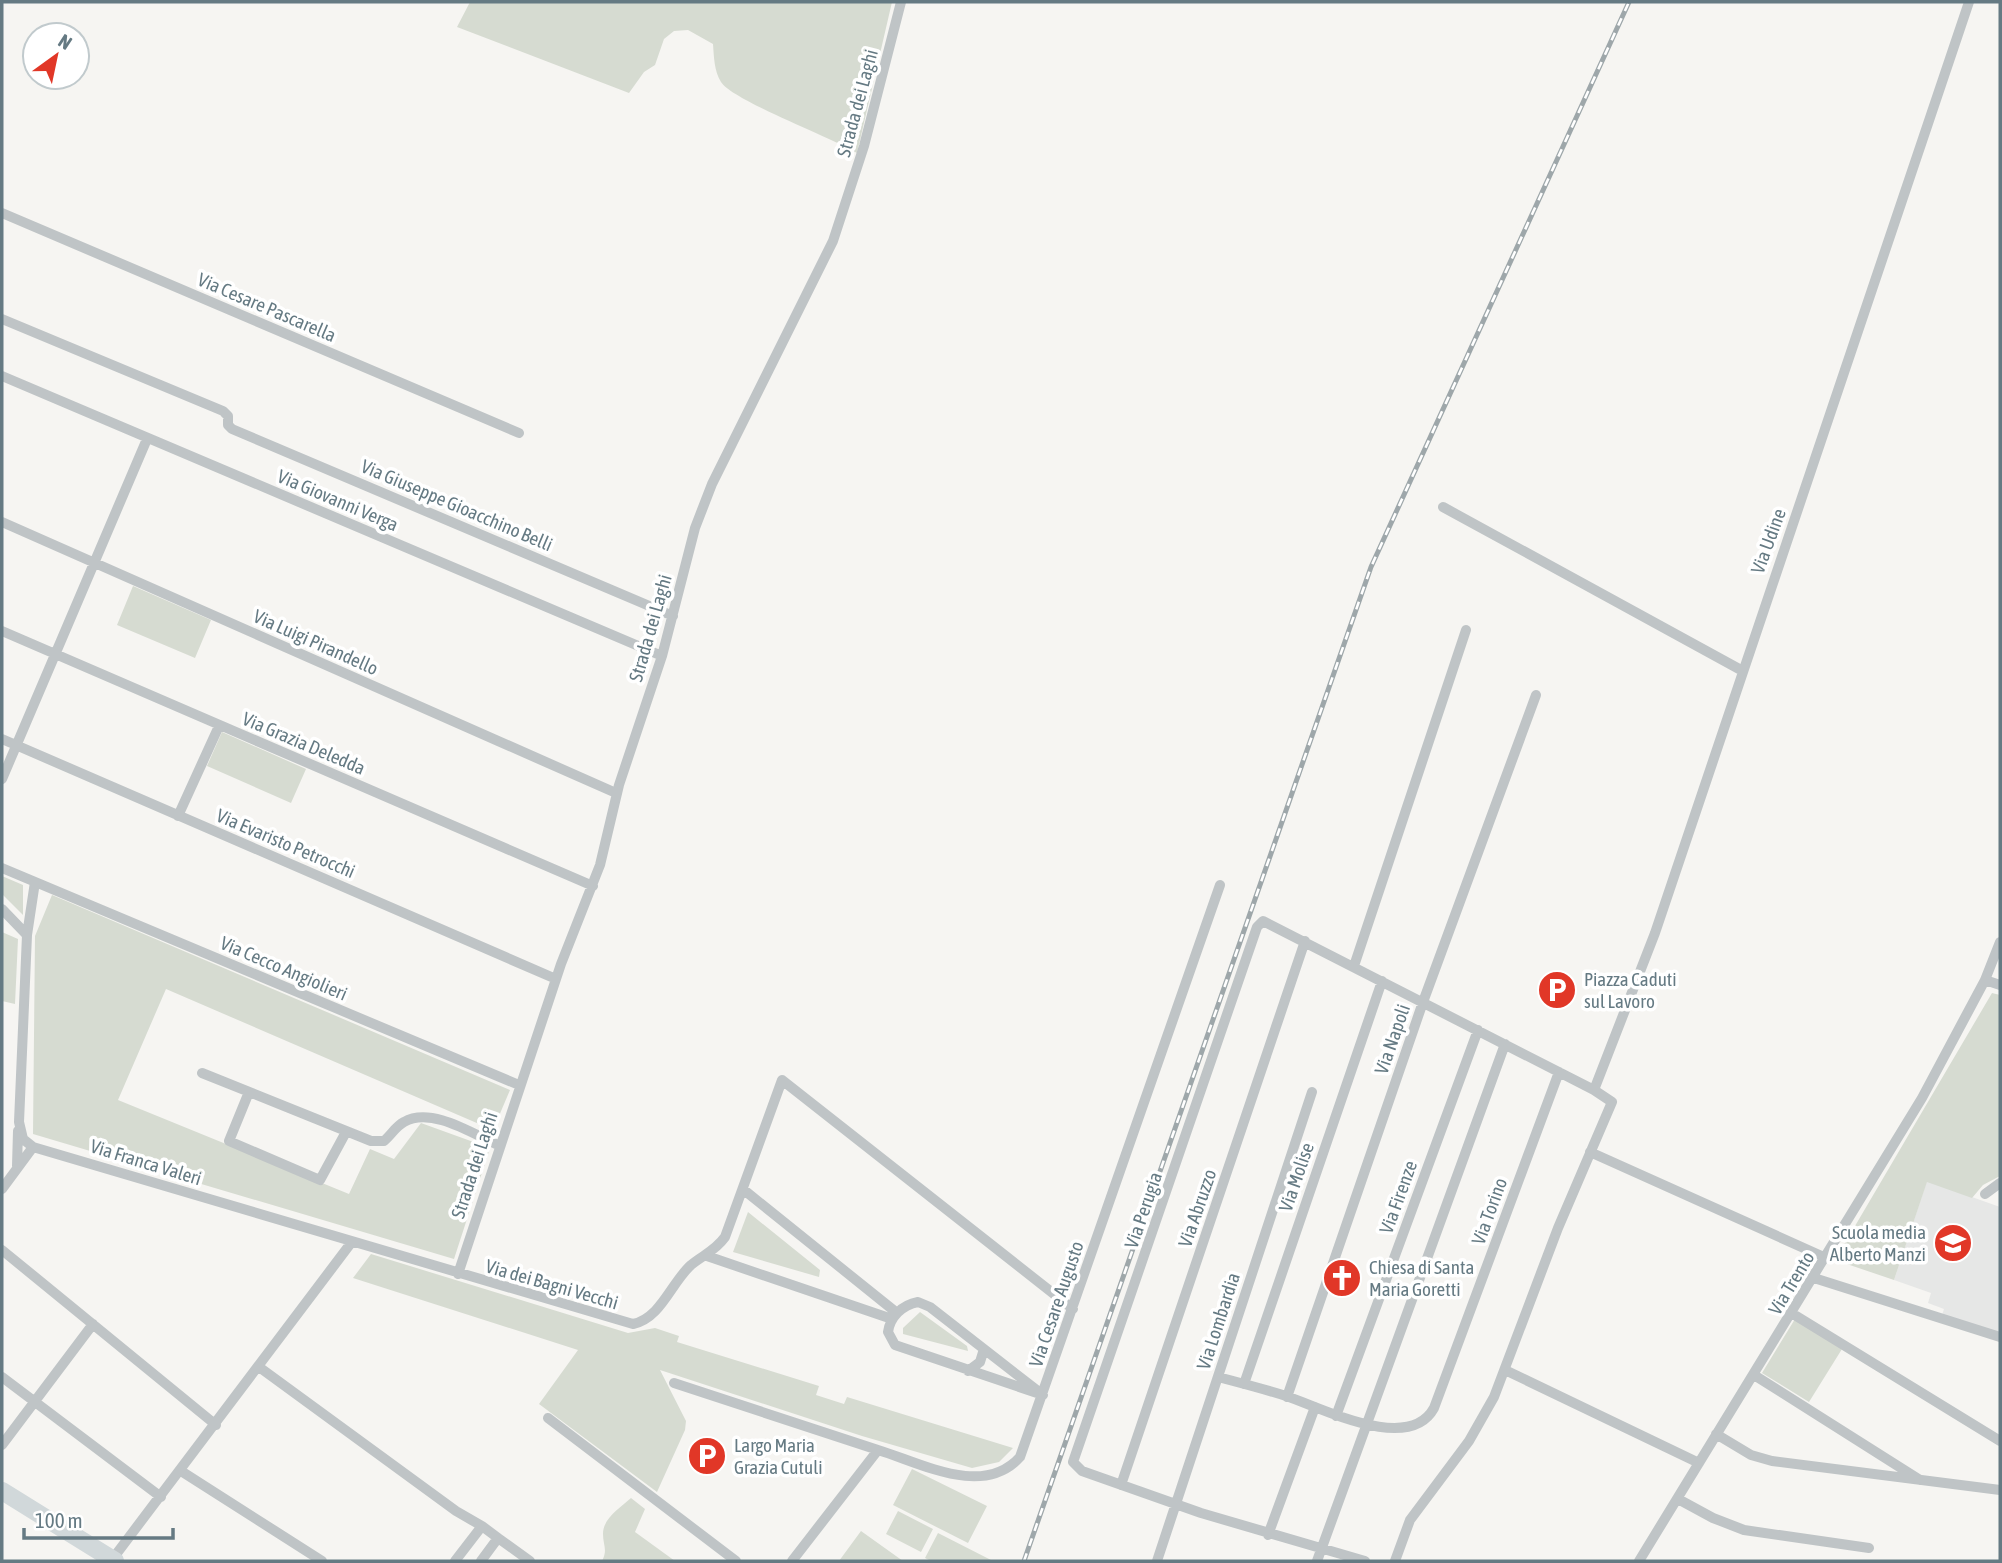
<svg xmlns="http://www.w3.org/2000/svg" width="2002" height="1563" font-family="'Asap Condensed',sans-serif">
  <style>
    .built { fill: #e6e7e6 }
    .green { fill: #d6dbd1 }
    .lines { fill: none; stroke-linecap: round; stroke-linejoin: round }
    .minor { stroke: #bfc4c6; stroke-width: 10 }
    .primary { stroke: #d1d8da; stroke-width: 18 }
    .rail-casing { stroke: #9ea7aa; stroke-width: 5 }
    .rail { stroke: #fff; stroke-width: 2.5; stroke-dasharray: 8; stroke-linecap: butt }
    .labels { text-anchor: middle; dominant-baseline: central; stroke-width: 7; stroke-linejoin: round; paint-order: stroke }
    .street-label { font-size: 19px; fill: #657a83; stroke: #fff }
    .poi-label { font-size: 19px; fill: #657a83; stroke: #fff; text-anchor: start }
  </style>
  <rect width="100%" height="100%" fill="#f6f5f2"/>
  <path class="built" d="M 1927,1181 L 2000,1207 L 2000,1340 L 1940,1321 L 1944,1309 L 1928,1303 L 1931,1293 L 1894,1280 Z"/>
  <path class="green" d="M 470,2 L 892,2 L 857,153 C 830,137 732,100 721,82 C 714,71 714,57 713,44 L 688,30 L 674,31 L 664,39 L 655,65 L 644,72 L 629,93 L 457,27 Z
    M 133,586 L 211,620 L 195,658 L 117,625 Z
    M 222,732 L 306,769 L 291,803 L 207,766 Z
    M 2,876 L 23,885 L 23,915 L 2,894 Z
    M 52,895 L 510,1090 L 493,1130 L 166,989 L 118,1100 L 349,1194 L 370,1149 L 394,1159 L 421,1123 L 490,1148 L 454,1259 L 33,1134 L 35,936 Z
    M 2,932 L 18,939 L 15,1004 L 2,1001 Z
    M 1992,993 L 2000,995 L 2000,1176 L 1983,1185 L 1972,1198 L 1927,1182 L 1894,1280 L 1835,1260 Z
    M 748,1212 L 820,1270 L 819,1277 L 733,1252 Z
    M 371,1254 L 628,1333 L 655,1328 L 679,1336 L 677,1342 L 819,1386 L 816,1395 L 844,1404 L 847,1397 L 1013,1448 L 999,1462 L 972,1468 L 862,1436 L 660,1370 L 686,1421 L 685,1430 L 657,1492 L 539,1404 L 578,1350 L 353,1278 Z
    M 920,1312 L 967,1346 L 968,1351 L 903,1334 L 903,1328 Z
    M 1795,1319 L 1842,1349 L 1809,1402 L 1762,1373 Z
    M 912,1469 L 987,1506 L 968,1543 L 893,1505 Z
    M 631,1498 L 645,1509 L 635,1532 L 675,1561 L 602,1561 C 608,1550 603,1545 603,1534 C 603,1518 620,1508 631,1498 Z
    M 898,1511 L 933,1529 L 921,1552 L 886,1534 Z
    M 861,1531 L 903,1561 L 839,1561 Z
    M 938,1533 L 991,1560 L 991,1561 L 931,1561 L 925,1558 Z"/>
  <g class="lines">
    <path class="minor" d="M 2,213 L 519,433
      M 2,319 L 223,411 L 228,416 L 228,425 L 232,429 L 673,616
      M 2,376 L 662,656
      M 1443,507 L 1741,670
      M 2,522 L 616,793
      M 2,631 L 593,886
      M 2,739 L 556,979
      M 2,779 L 147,439
      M 178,816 L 219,726
      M 2,868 L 519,1085
      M 35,882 L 27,935 L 19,1122 L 23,1139 L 33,1147 L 633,1324 C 661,1318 671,1283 691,1265 C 703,1255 715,1251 725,1237 L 782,1080 L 1073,1309
      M 2,909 L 27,935
      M 1354,966 L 1466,630
      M 1985,980 L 2000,985
      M 202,1073 L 371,1141 L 384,1141 C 391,1135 396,1126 404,1122 C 431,1106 473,1134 498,1145
      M 1594,1090 L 1655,933 L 1969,2
      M 249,1092 L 229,1141 L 320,1180 L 346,1132
      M 1590,1152 L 1826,1258
      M 17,1166 L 18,1131
      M 2,1189 L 33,1147
      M 744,1190 L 897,1313
      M 1985,1194 L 2000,1183
      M 2,1250 L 216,1425
      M 707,1256 L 892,1319
      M 458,1274 L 561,964 L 600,865 L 619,785 L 662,656 L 695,528 L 712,484 L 833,241 L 864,146 L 901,2
      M 1814,1278 L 2000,1337
      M 918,1302 L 930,1307 L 1043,1395 L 895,1345 L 888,1332 C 890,1317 902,1305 918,1302 Z
      M 1793,1314 L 2000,1441
      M 259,1367 L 456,1511 L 482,1526
      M 1505,1370 L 1699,1463
      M 968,1371 L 980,1362 L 984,1349
      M 1754,1375 L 1920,1480
      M 2,1377 L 161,1497
      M 1218,1377 C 1241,1383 1264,1389 1286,1396 C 1322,1408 1409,1454 1434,1408 L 1559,1072
      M 674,1383 L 878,1450
      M 1244,1384 L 1382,981
      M 1287,1397 L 1423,1002 L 1536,695
      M 1336,1416 L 1478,1030
      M 548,1418 L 736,1561
      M 1716,1434 L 1751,1455 L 1772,1461 L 2000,1490
      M 2,1445 L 93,1324
      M 181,1471 L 322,1561
      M 1121,1485 L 1305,941
      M 1678,1499 L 1713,1518 L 1744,1530 L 1869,1548
      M 1268,1535 L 1315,1407
      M 498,1538 L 530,1561
      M 111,1561 L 351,1243
      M 455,1561 L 482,1526 L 498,1538 L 481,1561
      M 792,1561 L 878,1450 C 921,1463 983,1498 1020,1457 L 1220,885
      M 1157,1561 L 1312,1092
      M 1317,1561 L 1505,1044
      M 1365,1561 L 1201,1513 L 1082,1471 L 1073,1462 L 1257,927 L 1263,921 L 1594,1090 L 1612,1102 L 1558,1228 L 1494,1397 L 1469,1441 L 1410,1520 L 1395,1561
      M 1639,1561 L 1922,1098 L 1985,980 L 2000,942"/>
    <path class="primary" d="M 2,1491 L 115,1561"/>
    <defs>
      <path id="rail" d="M 1024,1561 L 1371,567 L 1629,2"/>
    </defs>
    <use href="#rail" class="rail-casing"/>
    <use href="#rail" class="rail"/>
  </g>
  <defs>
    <symbol id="parking-disc" viewBox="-11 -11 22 22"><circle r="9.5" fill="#e13727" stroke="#fff"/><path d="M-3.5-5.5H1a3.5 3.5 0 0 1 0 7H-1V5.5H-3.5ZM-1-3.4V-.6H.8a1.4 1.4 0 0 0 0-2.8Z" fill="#fff"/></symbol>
    <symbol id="school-disc" viewBox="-11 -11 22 22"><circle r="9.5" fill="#e13727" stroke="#fff"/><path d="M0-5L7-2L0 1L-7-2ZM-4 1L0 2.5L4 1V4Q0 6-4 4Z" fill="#fff"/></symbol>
    <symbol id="church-disc" viewBox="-11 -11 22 22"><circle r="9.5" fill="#e13727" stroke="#fff"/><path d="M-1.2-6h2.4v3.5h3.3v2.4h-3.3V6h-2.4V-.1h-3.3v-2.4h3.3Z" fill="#fff"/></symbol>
  </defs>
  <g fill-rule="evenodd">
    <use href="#parking-disc" x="1535" y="968" width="44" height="44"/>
    <use href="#school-disc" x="1931" y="1221" width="44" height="44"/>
    <use href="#church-disc" x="1320" y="1256" width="44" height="44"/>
    <use href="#parking-disc" x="685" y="1434" width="44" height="44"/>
  </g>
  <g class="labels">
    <g class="street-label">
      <text transform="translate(857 103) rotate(-75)">Strada dei Laghi</text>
      <text transform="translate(267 307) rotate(23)">Via Cesare Pascarella</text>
      <text transform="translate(338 500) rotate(23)">Via Giovanni Verga</text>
      <text transform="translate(457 505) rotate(23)">Via Giuseppe Gioacchino Belli</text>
      <text transform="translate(1768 541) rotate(-70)">Via Udine</text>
      <text transform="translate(650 628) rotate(-74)">Strada dei Laghi</text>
      <text transform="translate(316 642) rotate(24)">Via Luigi Pirandello</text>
      <text transform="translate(304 743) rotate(23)">Via Grazia Deledda</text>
      <text transform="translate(286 843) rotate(23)">Via Evaristo Petrocchi</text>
      <text transform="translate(284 968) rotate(23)">Via Cecco Angiolieri</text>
      <text transform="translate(1392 1039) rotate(-71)">Via Napoli</text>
      <text transform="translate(146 1162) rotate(17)">Via Franca Valeri</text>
      <text transform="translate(474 1165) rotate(-72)">Strada dei Laghi</text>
      <text transform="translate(1296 1177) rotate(-71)">Via Molise</text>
      <text transform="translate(1398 1197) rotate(-70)">Via Firenze</text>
      <text transform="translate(1197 1208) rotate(-71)">Via Abruzzo</text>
      <text transform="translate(1143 1210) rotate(-71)">Via Perugia</text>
      <text transform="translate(1489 1211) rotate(-70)">Via Torino</text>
      <text transform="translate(1791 1283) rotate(-59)">Via Trento</text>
      <text transform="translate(552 1284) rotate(16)">Via dei Bagni Vecchi</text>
      <text transform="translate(1056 1304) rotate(-71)">Via Cesare Augusto</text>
      <text transform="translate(1218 1321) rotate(-72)">Via Lombardia</text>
    </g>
    <g class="poi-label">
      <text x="1584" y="979">Piazza Caduti<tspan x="1584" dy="22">sul Lavoro</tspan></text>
      <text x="1926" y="1232" text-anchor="end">Scuola media<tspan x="1926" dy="22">Alberto Manzi</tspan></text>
      <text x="1369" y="1267">Chiesa di Santa<tspan x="1369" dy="22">Maria Goretti</tspan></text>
      <text x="734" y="1445">Largo Maria<tspan x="734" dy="22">Grazia Cutuli</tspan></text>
    </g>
  </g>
  <rect width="2002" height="1563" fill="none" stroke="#657a83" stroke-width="7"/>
  <g transform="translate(56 56) rotate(33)"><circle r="33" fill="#ffffff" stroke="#c1cacd" stroke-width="2"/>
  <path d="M0-5L12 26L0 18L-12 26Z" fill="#e13727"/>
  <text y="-10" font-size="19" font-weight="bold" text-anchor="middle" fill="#657a83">N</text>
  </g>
  <path d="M24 1528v10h149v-10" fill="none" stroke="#657a83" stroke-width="3.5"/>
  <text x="35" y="1528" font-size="21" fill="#657a83" stroke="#ffffff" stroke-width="5" paint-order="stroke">100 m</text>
</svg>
